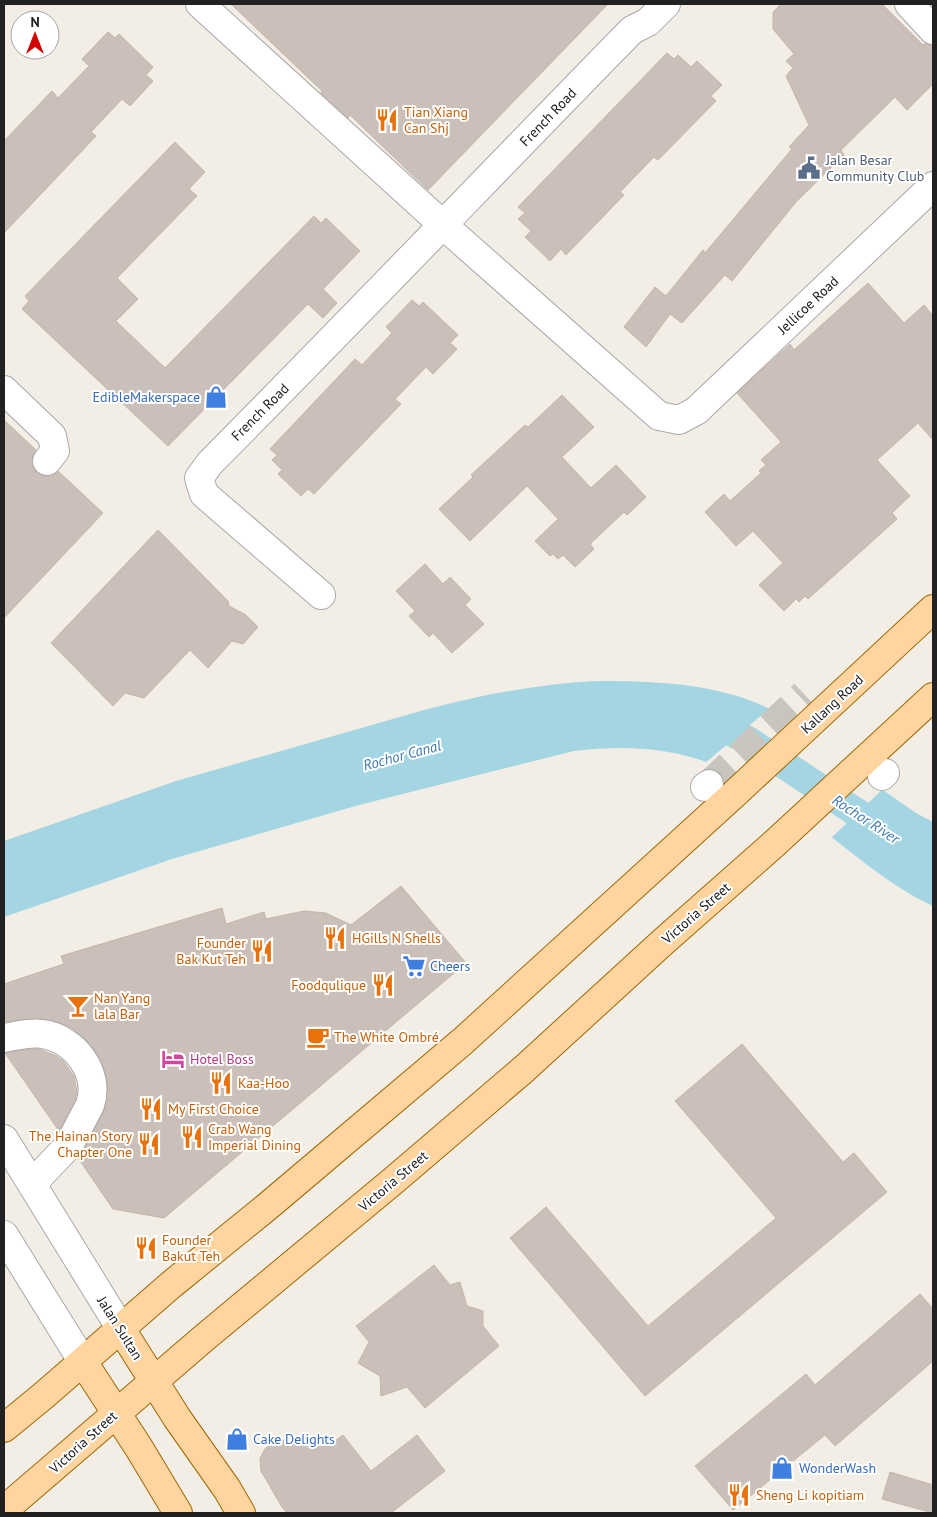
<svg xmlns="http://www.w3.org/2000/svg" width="937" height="1517" font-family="'PT Sans',sans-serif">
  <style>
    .water { fill: #a4d5e3 }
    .pier { fill: #f2eee6 }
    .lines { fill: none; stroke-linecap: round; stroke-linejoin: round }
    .canal { stroke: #a4d5e3; stroke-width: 29 }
    .building { fill: #cac0b9; stroke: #c5b4a7 }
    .minor-tunnel { stroke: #c8c5bf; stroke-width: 28; stroke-dasharray: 28 14; stroke-linecap: butt }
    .minor-casing { stroke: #a8a8a8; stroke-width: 30 }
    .major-casing { stroke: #9d6700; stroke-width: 30 }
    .minor { stroke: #fff; stroke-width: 28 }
    .major { stroke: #ffd49e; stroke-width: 28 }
    .labels { text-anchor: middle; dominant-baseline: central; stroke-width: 4; stroke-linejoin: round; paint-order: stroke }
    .food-label { font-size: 14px; fill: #c56008; stroke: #fff; text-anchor: start }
    .street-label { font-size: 14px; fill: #212121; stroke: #fff }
    .service-label { font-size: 14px; fill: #4e5e75; stroke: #fff; text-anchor: start }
    .shop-label { font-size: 14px; fill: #366cbe; stroke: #fff; text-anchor: start }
    .hotel-label { font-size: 14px; fill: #b23c85; stroke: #fff; text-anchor: start }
    .water-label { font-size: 15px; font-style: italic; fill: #417ab2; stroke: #fff }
  </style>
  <rect width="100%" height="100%" fill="#f2eee6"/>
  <path class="water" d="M 596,681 C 642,681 688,682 734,695 C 749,699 765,707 780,713 L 720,767 C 671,747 626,745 574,751 L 359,805 L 172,859 L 4,917 L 4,841 L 176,781 L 424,710 C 480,695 537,684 596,681 Z
    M 880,788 L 916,813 L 933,822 L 933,906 C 896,889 862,861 830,836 Z"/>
  <path class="pier" d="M 771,707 L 782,711 L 782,715 L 721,769 L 704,764 Z
    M 879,787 L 884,788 L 830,839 L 828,838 L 828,834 Z"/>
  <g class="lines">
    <path class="canal" d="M 714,724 L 724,728 L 747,740 L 933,863"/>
  </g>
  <path class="building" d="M 231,4 L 608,4 L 428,190 L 350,115 L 348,118 L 321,93 L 322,91 Z
    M 781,4 L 882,4 L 923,45 L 925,43 L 933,45 L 933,84 L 907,110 L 895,97 L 841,150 L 844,155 L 796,202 L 732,281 L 725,275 L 682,323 L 670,314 L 646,347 L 624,327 L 655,287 L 666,296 L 703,250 L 705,253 L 792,149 L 789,147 L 809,125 L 786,76 L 793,68 L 786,61 L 794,54 L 773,29 L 773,12 Z
    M 108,32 L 115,38 L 119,34 L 153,67 L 146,75 L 153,81 L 130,106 L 122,99 L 91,132 L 96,136 L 4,233 L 4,141 L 52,91 L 58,98 L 89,66 L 82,59 Z
    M 667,53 L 674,59 L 678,55 L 691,67 L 697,61 L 722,85 L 711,96 L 716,101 L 658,160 L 654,157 L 620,192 L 624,195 L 566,255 L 561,249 L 550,261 L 525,237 L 531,231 L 518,219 L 525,213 L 518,207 Z
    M 175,142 L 205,172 L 189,189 L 197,196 L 117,278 L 138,299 L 116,321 L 165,368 L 314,216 L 321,223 L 326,218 L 360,251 L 323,289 L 337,303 L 323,318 L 308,304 L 168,446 L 22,309 L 29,301 L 25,296 Z
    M 868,283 L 904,323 L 924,305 L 933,316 L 933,440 L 918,423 L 877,460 L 910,496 L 892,513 L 897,519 L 808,599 L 805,596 L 799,602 L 796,599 L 784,611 L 759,585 L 783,563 L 753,531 L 736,546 L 705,512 L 724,494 L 730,501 L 761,473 L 759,471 L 766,465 L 761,460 L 781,442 L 737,393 L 790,344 L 794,350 Z
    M 412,300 L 419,306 L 423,302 L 458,335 L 450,343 L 457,349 L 433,374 L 426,367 L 395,399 L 401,404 L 314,494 L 308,489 L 301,496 L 278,474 L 282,470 L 272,460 L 277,455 L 270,449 L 355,359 L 362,365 L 392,333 L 386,327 Z
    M 562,395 L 594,427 L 562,457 L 591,488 L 616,465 L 646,497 L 627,515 L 624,512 L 590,544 L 594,549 L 575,567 L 563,555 L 558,559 L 553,554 L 550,556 L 535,541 L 558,519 L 527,486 L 470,541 L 439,509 L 473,477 L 471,475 L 525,425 L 528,427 Z
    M 4,420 L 36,450 L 32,459 L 32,466 L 37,473 L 45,476 L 52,476 L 58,471 L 103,513 L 4,618 Z
    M 158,530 L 228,601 L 229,606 L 246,615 L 258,627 L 243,644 L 232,641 L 208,668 L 190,650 L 144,698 L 125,693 L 113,706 L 51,643 Z
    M 425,564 L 443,584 L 450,577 L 471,599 L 465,605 L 484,624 L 452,653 L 433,633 L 429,637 L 409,616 L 415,611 L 396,591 Z
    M 401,886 L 466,963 L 164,1218 L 113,1209 L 78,1158 L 83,1152 L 105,1108 L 108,1096 L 107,1080 L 102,1062 L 94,1049 L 84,1038 L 72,1028 L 60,1023 L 37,1018 L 4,1022 L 4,984 L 64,964 L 61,956 L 222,908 L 226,924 L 264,912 L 266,919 L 304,911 L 326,913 L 351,925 Z
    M 742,1044 L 843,1162 L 854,1153 L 887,1192 L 645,1396 L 510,1238 L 546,1207 L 648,1326 L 776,1218 L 675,1101 Z
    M 29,1049 L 39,1049 L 56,1056 L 63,1061 L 74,1076 L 77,1092 L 75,1100 L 59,1131 L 5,1053 Z
    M 434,1265 L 450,1285 L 460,1282 L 467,1306 L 483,1311 L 483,1326 L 499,1346 L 425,1408 L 407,1387 L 381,1396 L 380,1376 L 358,1363 L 369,1342 L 356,1326 Z
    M 920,1294 L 933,1309 L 933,1361 L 835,1446 L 825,1435 L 733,1510 L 695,1466 L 806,1374 L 815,1385 Z
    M 343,1435 L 371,1471 L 417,1435 L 445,1471 L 391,1513 L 287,1513 L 282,1507 L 261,1471 L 260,1458 L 265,1449 L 272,1443 L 280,1440 L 335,1441 Z
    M 890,1472 L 933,1485 L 933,1513 L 882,1499 Z"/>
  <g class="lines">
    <path class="minor-tunnel" d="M 709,784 L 804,694"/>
    <defs>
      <path id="minor" d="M 200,4 L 442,224 L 659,416 L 679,420 L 696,411 L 933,186
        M 909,4 L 933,30
        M 4,390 L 52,436 L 55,451 L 47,461
        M 321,595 L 204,494 L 199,478 L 210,463 C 352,320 491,174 632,30 L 648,22 L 666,4
        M 882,776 L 885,773
        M 705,787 L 709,784
        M 4,1038 C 16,1036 29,1032 42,1034 C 74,1038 101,1073 90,1105 L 69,1145 L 32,1184
        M 4,1139 L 121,1329
        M 4,1235 L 83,1362"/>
      <path id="major" d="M 121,1329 L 177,1418 L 227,1489 L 241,1513
        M 83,1362 L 139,1448 L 178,1513
        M 4,1428 L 43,1396 L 172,1284 L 268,1206 L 463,1041 L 730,798 L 933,609
        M 4,1510 L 204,1338 L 393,1181 L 524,1069 L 664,941 L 775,843 L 933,697"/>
    </defs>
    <use href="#minor" class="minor-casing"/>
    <use href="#major" class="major-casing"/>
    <use href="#minor" class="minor"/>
    <use href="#major" class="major"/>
  </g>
  <defs>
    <symbol id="restaurant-bare" viewBox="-9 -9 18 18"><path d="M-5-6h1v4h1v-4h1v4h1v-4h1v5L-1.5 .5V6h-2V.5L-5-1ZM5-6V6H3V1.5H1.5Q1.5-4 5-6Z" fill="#e8710a" stroke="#fff" stroke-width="2.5" paint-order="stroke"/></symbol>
    <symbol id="civic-bare" viewBox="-9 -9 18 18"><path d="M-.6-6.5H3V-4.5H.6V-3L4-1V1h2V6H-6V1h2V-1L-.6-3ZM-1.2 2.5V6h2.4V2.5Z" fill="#5c6f8a" stroke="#fff" stroke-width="2.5" paint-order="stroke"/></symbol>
    <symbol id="shop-bare" viewBox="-9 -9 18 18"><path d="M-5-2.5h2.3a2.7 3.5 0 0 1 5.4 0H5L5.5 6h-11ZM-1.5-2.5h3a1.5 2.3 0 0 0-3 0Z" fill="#3f7fe0" stroke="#fff" stroke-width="2.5" paint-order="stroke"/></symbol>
    <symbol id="supermarket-bare" viewBox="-9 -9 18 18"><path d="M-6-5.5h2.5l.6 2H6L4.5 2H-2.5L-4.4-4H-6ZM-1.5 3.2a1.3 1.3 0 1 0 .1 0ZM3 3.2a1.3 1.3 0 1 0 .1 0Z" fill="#3f7fe0" stroke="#fff" stroke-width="2.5" paint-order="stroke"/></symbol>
    <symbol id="bar-bare" viewBox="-9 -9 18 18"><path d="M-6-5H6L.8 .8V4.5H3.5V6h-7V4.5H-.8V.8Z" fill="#e8710a" stroke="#fff" stroke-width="2.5" paint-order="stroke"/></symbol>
    <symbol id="cafe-bare" viewBox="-9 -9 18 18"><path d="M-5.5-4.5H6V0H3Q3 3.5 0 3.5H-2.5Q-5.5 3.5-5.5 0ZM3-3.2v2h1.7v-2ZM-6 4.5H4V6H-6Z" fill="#e8710a" stroke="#fff" stroke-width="2.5" paint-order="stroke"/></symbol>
    <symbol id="hotel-bare" viewBox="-9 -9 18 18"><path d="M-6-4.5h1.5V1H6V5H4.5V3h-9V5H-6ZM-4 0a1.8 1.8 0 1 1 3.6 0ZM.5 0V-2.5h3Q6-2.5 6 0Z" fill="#d1479c" stroke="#fff" stroke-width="2.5" paint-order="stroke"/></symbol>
  </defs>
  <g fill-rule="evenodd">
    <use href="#restaurant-bare" x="371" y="104" width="32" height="32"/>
    <use href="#civic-bare" x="793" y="152" width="32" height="32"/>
    <use href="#shop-bare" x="200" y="381" width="32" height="32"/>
    <use href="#restaurant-bare" x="319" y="922" width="32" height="32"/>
    <use href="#restaurant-bare" x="246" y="935" width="32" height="32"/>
    <use href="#supermarket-bare" x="398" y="950" width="32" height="32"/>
    <use href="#restaurant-bare" x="367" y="969" width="32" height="32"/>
    <use href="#bar-bare" x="62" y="990" width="32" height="32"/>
    <use href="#cafe-bare" x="302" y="1021" width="32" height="32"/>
    <use href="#hotel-bare" x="157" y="1043" width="32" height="32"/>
    <use href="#restaurant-bare" x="205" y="1067" width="32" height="32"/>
    <use href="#restaurant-bare" x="135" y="1093" width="32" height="32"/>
    <use href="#restaurant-bare" x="176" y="1121" width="32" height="32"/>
    <use href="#restaurant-bare" x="133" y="1128" width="32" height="32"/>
    <use href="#restaurant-bare" x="130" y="1232" width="32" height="32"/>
    <use href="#shop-bare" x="221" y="1423" width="32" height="32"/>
    <use href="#shop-bare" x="766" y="1452" width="32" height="32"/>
    <use href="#restaurant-bare" x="723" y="1479" width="32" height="32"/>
  </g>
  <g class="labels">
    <g class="food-label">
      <text x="404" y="112">Tian Xiang<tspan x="404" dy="16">Can Shj</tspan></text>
      <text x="352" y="938">HGills N Shells</text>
      <text x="246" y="943" text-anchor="end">Founder<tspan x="246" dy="16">Bak Kut Teh</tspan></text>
      <text x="366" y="985" text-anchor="end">Foodqulique</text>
      <text x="94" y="998">Nan Yang<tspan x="94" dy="16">lala Bar</tspan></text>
      <text x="334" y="1037">The White Ombré</text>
      <text x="238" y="1083">Kaa-Hoo</text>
      <text x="168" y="1109">My First Choice</text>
      <text x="208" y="1129">Crab Wang<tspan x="208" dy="16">Imperial Dining</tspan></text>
      <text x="132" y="1136" text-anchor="end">The Hainan Story<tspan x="132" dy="16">Chapter One</tspan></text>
      <text x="162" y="1240">Founder<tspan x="162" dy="16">Bakut Teh</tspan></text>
      <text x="756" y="1495">Sheng Li kopitiam</text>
    </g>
    <g class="street-label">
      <text transform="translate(548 117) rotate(-46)">French Road</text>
      <text transform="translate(808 305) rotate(-43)">Jellicoe Road</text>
      <text transform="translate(260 412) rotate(-45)">French Road</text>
      <text transform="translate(832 704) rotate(-43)">Kallang Road</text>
      <text transform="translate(696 913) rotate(-41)">Victoria Street</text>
      <text transform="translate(393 1181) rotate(-40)">Victoria Street</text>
      <text transform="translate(120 1328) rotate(58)">Jalan Sultan</text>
      <text transform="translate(83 1442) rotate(-42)">Victoria Street</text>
    </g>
    <g class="service-label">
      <text x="826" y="160">Jalan Besar<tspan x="826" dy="16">Community Club</tspan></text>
    </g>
    <g class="shop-label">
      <text x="200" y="397" text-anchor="end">EdibleMakerspace</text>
      <text x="430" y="966">Cheers</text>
      <text x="253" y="1439">Cake Delights</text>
      <text x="799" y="1468">WonderWash</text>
    </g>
    <g class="hotel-label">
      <text x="190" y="1059">Hotel Boss</text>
    </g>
    <g class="water-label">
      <text transform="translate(402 755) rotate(-15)">Rochor Canal</text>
      <text transform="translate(866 819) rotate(33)">Rochor River</text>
    </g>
  </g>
  <rect width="937" height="1517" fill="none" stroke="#212121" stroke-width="10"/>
  <g transform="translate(35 35)"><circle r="24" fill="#ffffff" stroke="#a6a6a6"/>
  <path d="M0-4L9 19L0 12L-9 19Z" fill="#d10002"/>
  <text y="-8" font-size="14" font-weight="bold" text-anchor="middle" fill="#212121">N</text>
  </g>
</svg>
